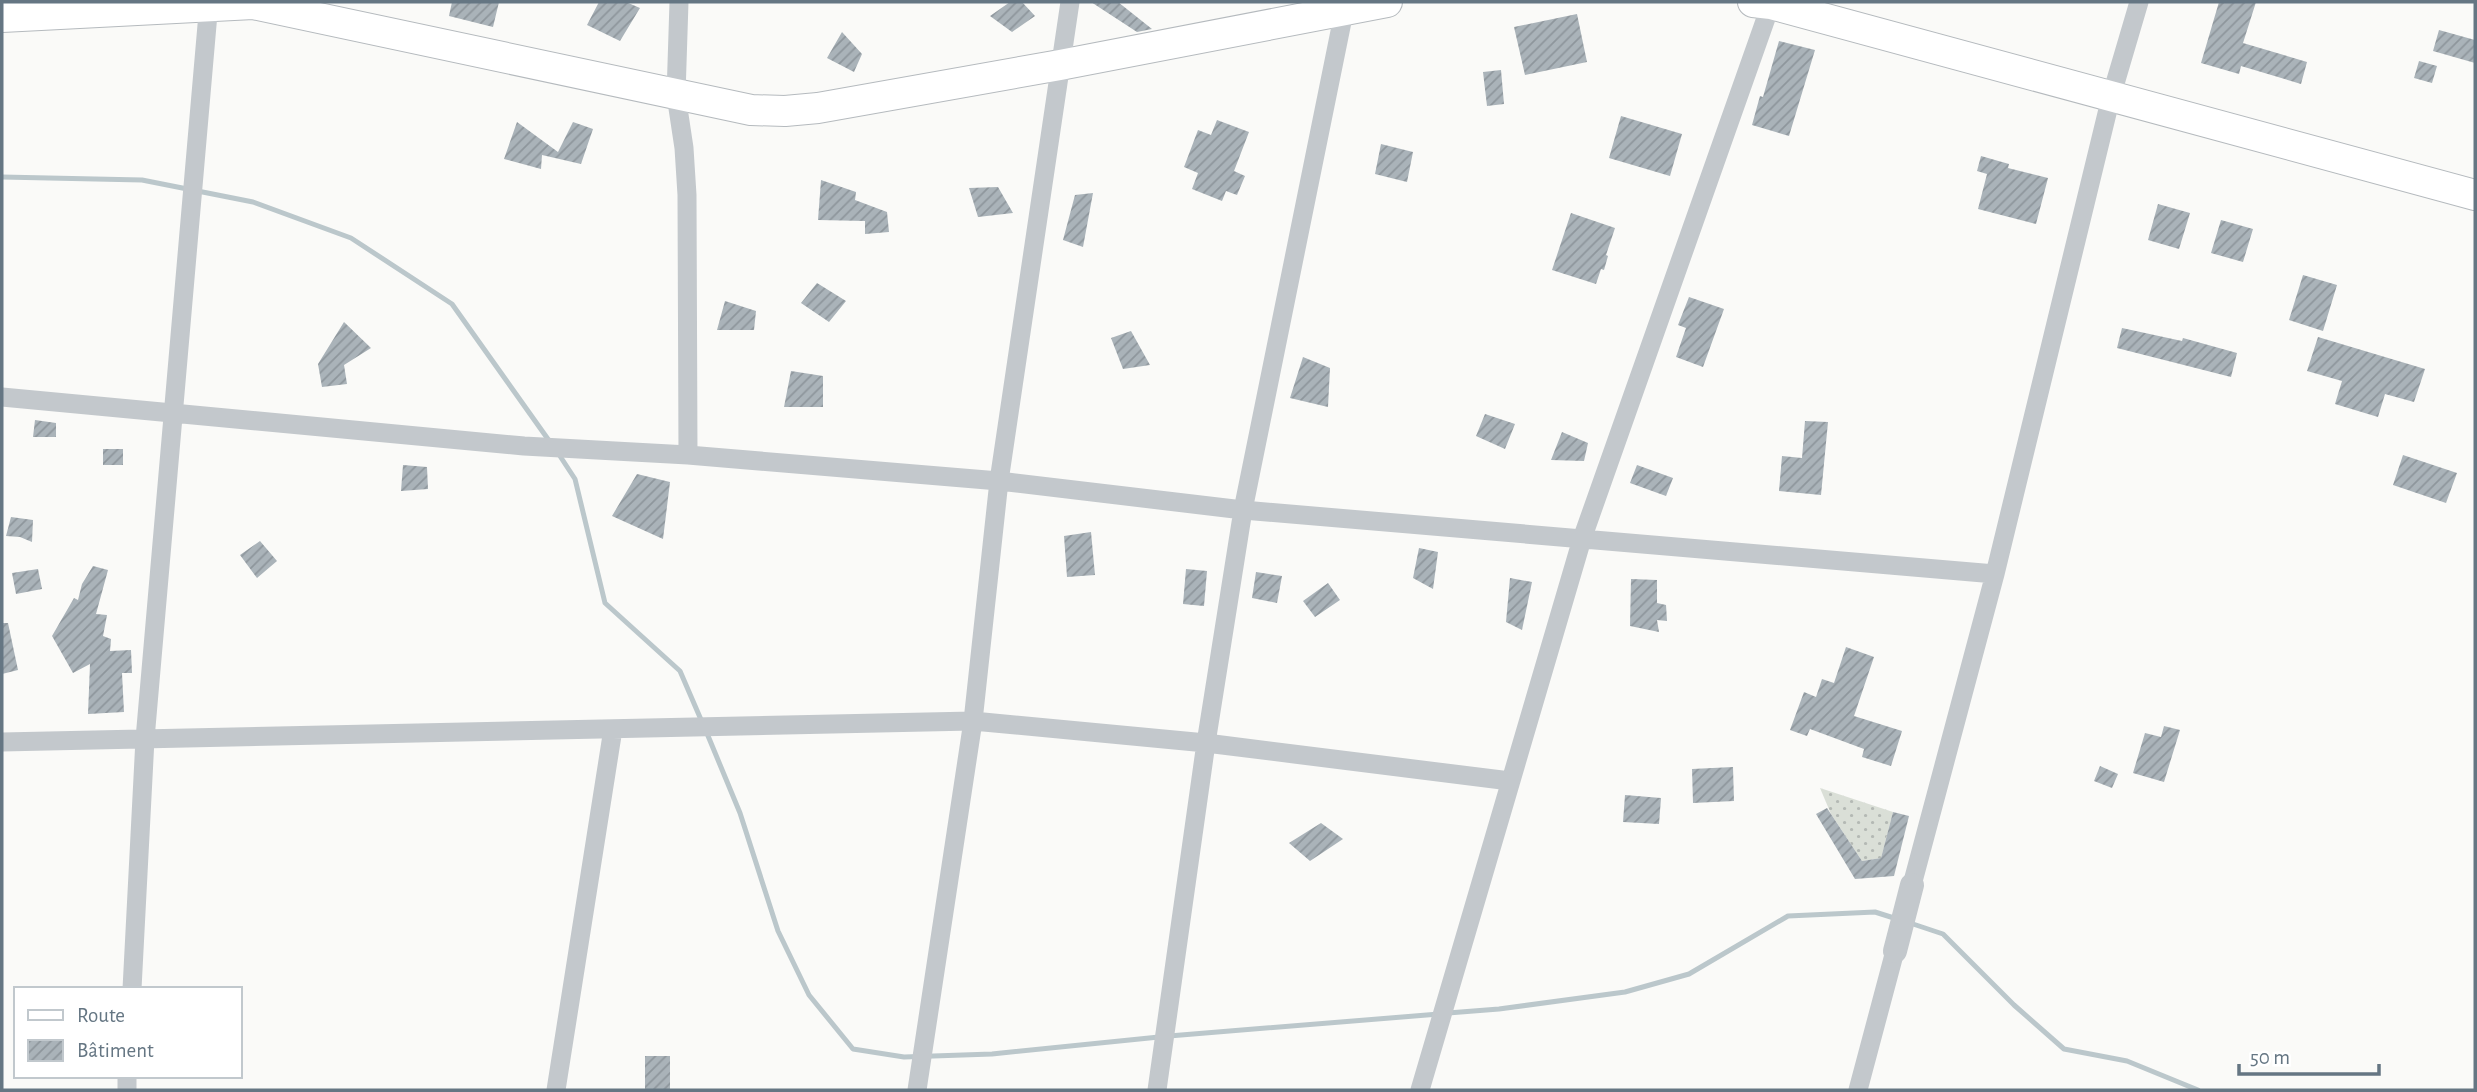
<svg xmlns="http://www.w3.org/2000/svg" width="2477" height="1092" font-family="'Alegreya Sans',sans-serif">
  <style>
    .grass { fill: url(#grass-dots) }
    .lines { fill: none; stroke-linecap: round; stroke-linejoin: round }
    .stream { stroke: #bbc7cb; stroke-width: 5 }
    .building { fill: url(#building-hatch) }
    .primary-casing { stroke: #b5babe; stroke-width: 32 }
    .minor { stroke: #c3c8cc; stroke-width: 19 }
    .tertiary { stroke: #c3c8cc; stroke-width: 24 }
    .primary { stroke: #fff; stroke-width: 30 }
  </style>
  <defs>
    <pattern id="grass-dots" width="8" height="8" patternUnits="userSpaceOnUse" patternTransform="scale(1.75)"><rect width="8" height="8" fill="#dadfd7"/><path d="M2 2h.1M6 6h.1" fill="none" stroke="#b4b9b4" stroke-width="1.8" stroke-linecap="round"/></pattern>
    <pattern id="building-hatch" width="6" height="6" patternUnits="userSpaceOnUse" patternTransform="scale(1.75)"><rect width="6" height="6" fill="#aab3b9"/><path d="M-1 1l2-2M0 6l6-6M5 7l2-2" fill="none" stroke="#8e969c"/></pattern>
  </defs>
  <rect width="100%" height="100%" fill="#fafaf8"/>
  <path class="grass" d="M 1820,788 L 1893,812 L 1881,858 L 1862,861 L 1831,814 Z"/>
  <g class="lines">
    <path class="stream" d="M 2,177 L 142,180 L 253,202 L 351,238 L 452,304 L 550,442
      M 558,453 L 575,479 L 605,603 L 680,671 L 702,722
      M 706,731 L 740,813 L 778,931 L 809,995 L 853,1049 L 904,1057 L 992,1054 L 1159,1037
      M 1910,923 L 1943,934 L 2014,1005 L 2064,1049 L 2127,1061 L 2198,1090
      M 1448,1013 L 1499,1009 L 1625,992 L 1689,974 L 1788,916 L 1875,912 L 1897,919
      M 1169,1036 L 1439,1014"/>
  </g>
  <path class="building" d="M 452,2 L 499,2 L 493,27 L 449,16 Z
    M 599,2 L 626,2 L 640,8 L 620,41 L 587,25 Z
    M 1010,2 L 1022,2 L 1035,16 L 1012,32 L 990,16 Z
    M 1091,2 L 1118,2 L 1152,29 L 1137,32 Z
    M 2219,2 L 2256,2 L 2243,43 L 2307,62 L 2301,84 L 2241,66 L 2239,74 L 2201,63 Z
    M 1577,14 L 1587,62 L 1525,75 L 1514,27 Z
    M 2439,30 L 2475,40 L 2475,63 L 2433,51 Z
    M 842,32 L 862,54 L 854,72 L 827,58 Z
    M 1779,41 L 1815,50 L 1789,136 L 1752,125 L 1760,96 L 1763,97 Z
    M 2419,61 L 2437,66 L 2432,83 L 2414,78 Z
    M 1501,70 L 1504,104 L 1487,106 L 1483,72 Z
    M 1621,116 L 1682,134 L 1670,176 L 1609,158 Z
    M 1217,120 L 1249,132 L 1234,171 L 1245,176 L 1237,195 L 1226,191 L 1222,201 L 1192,189 L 1198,173 L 1184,167 L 1198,130 L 1211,135 Z
    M 517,122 L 558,152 L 573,122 L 593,129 L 581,164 L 542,155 L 541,169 L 504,159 Z
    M 1381,144 L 1413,152 L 1407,182 L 1375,174 Z
    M 1981,156 L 2009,164 L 2008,168 L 2048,178 L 2036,224 L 1978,209 L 1987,174 L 1977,171 Z
    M 821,180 L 856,192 L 855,200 L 887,212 L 889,232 L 865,234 L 865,221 L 818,220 Z
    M 998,187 L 1013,213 L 978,217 L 969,188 Z
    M 1093,193 L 1083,247 L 1063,240 L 1075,195 Z
    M 2158,204 L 2190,213 L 2179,249 L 2148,240 Z
    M 1571,213 L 1615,228 L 1606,255 L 1608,256 L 1604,270 L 1601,269 L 1596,284 L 1552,270 Z
    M 2221,220 L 2253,229 L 2243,262 L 2211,253 Z
    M 2303,275 L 2337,285 L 2323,331 L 2289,320 Z
    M 817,283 L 846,301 L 829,322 L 801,303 Z
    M 1689,297 L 1724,309 L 1703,367 L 1676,357 L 1686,328 L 1678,325 Z
    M 725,301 L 756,311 L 754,330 L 717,330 Z
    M 344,322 L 371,348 L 344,365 L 347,384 L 322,387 L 318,364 Z
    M 2122,328 L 2182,341 L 2183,338 L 2237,353 L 2231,377 L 2117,348 Z
    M 1131,331 L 1150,365 L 1123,369 L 1111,338 Z
    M 2318,337 L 2425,369 L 2414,402 L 2385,394 L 2378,417 L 2335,404 L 2342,381 L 2307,371 Z
    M 1303,357 L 1330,368 L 1328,407 L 1290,398 Z
    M 791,371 L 823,376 L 823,407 L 784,407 Z
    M 1485,414 L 1515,424 L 1505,449 L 1476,436 Z
    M 35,420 L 56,423 L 56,437 L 33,437 Z
    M 1805,421 L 1828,422 L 1821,495 L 1779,491 L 1782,456 L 1802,458 Z
    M 1562,432 L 1588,443 L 1584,461 L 1551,460 Z
    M 103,449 L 123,449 L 123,465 L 103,465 Z
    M 2403,455 L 2457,473 L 2446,503 L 2393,485 Z
    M 403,465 L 427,467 L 428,489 L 401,491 Z
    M 1637,465 L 1673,478 L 1666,496 L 1630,483 Z
    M 637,474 L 670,482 L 663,539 L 612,516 Z
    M 11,517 L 33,520 L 32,542 L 20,537 L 6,536 Z
    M 1091,532 L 1095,575 L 1067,577 L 1064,536 Z
    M 260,541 L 277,561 L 257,578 L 240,555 Z
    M 1419,548 L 1438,552 L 1433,589 L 1413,578 Z
    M 93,566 L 108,570 L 96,614 L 107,615 L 103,636 L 111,639 L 110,651 L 131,650 L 132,673 L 122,673 L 124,712 L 88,714 L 90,664 L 73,673 L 52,636 L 74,598 L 78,600 L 82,584 Z
    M 38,569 L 42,589 L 16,594 L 12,573 Z
    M 1186,569 L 1207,571 L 1204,606 L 1183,604 Z
    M 1256,572 L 1282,576 L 1277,603 L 1252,598 Z
    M 1510,578 L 1532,582 L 1522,630 L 1506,622 Z
    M 1631,579 L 1657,580 L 1657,603 L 1666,605 L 1667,621 L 1657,620 L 1659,632 L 1630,626 Z
    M 1328,583 L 1340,600 L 1315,617 L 1303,601 Z
    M 2,623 L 8,623 L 18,670 L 2,674 Z
    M 1846,647 L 1874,657 L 1854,716 L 1902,731 L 1891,766 L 1862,757 L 1864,749 L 1810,729 L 1807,736 L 1790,730 L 1804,692 L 1816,697 L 1822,679 L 1834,683 Z
    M 2164,726 L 2180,730 L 2164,782 L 2133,773 L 2145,733 L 2161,737 Z
    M 2100,766 L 2118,774 L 2112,788 L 2094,781 Z
    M 1733,767 L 1734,801 L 1693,803 L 1692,769 Z
    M 1625,795 L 1661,798 L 1659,824 L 1623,822 Z
    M 1827,808 L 1862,861 L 1881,858 L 1893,812 L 1909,816 L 1894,876 L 1855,879 L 1816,814 Z
    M 1321,823 L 1343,839 L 1310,861 L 1289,843 Z
    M 645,1056 L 670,1056 L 670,1090 L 645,1090 Z"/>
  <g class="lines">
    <defs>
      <path id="primary" d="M 1753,2 L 1771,4 L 2475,195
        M 2,17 L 253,4 L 751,110 L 785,111 L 818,108 L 1060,65 L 1387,2"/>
    </defs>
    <use href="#primary" class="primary-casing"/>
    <path class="minor" d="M 679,2 L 676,95 L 684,148 L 687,195 L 688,455
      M 2,397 L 524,446 L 688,455 L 999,481 L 1243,510 L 1995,574
      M 2,742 L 973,721 L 1206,743 L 1510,781
      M 1912,885 L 1995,574 L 2111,97 L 2139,2
      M 132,989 L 145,739 L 209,2
      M 127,1090 L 127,1076
      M 556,1090 L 613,729
      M 917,1090 L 973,721 L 999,481 L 1070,2
      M 1157,1090 L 1206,743 L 1243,510 L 1346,2
      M 1420,1090 L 1582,539 L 1771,4
      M 1858,1090 L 1895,951"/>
    <path class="tertiary" d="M 1895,951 L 1912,885"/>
    <use href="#primary" class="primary"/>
  </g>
  <rect width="2477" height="1092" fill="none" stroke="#657683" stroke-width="7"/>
  <rect x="14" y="987" width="228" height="91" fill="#ffffff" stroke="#c1c8cd" stroke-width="2"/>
  <rect x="28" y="1010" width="35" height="10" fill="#ffffff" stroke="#c1c8cd" stroke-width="2"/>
  <text x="77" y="1022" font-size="21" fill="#657683">Route</text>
  <rect x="28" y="1040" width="35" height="21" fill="url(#building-hatch)" stroke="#c1c8cd" stroke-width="2"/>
  <text x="77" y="1057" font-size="21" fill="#657683">Bâtiment</text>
  <path d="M2239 1064v10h140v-10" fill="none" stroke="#657683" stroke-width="3.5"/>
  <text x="2250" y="1064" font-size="21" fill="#657683" stroke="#ffffff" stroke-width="5" paint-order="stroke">50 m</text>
</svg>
